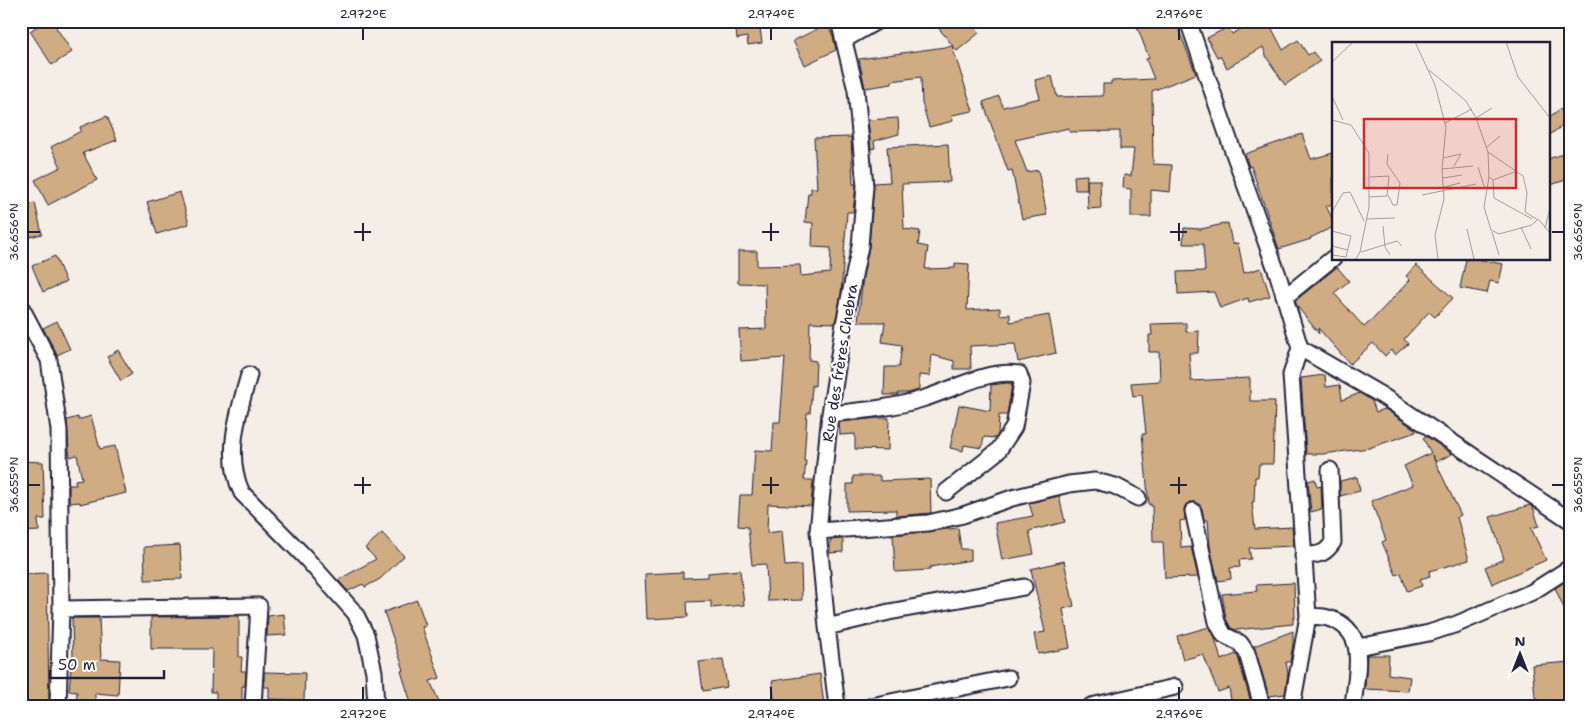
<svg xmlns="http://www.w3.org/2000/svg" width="1592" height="727" font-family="'Shantell Sans',sans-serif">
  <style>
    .building { fill: #cfac82; stroke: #22223b }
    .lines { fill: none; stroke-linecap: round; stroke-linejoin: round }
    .minor-casing { stroke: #22223b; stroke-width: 19 }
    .minor { stroke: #fff; stroke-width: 15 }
    .ticks { fill: none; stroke: #22223b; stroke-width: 2 }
    .labels { text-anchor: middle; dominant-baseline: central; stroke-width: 4.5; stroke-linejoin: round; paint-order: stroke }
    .street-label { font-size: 15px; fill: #22223b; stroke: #fff }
    .inset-road { fill: none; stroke: #a19ca2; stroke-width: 1 }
    .view { fill: #d62828; fill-opacity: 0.15; stroke: #d62828; stroke-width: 2.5 }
    .inset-edge { fill: none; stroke: #22223b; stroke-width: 2.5 }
    .neatline { fill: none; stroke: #22223b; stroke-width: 2 }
    .ticks-label { font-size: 12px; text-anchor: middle; fill: #22223b }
  </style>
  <rect width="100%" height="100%" fill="#f5eee6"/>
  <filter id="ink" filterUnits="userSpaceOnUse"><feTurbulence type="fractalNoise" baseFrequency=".02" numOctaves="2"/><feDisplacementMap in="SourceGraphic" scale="10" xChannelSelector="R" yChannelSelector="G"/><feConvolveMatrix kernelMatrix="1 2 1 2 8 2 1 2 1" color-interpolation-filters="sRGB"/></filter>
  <g filter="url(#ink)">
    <path class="building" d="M 45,21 L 52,21 L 72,52 L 52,65 L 30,31 Z
      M 735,21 L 759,21 L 762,43 L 748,45 L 747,37 L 737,39 Z
      M 933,21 L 969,21 L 979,33 L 957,51 Z
      M 1135,21 L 1169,21 L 1171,27 L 1177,25 L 1196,74 L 1152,91 L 1153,164 L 1172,165 L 1170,192 L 1151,190 L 1151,217 L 1131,217 L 1131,189 L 1123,188 L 1124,175 L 1131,176 L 1134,149 L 1120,149 L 1120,131 L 1069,132 L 1069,128 L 1015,140 L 1027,172 L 1038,170 L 1047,215 L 1022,219 L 1012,170 L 1008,171 L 983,102 L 999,96 L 1003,107 L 1040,98 L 1035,80 L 1052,76 L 1057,97 L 1103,96 L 1103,84 L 1111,84 L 1111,81 L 1154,79 L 1146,59 L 1149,58 Z
      M 1255,21 L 1268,21 L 1283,50 L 1298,40 L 1308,55 L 1313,52 L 1320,61 L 1285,85 L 1267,58 L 1263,47 L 1227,68 L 1220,56 L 1217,57 L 1207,38 L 1228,27 L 1232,34 Z
      M 827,24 L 833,36 L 836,50 L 805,65 L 793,41 Z
      M 952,46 L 973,111 L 952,115 L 953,121 L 929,127 L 922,103 L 921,77 L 892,81 L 892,84 L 865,88 L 859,59 Z
      M 1560,109 L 1569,121 L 1548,136 L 1548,118 Z
      M 107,116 L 117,140 L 83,153 L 97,180 L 48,205 L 35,180 L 61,167 L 51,147 L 81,131 L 80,127 Z
      M 898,118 L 899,134 L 874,141 L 875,148 L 871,149 L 868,120 Z
      M 1302,134 L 1311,159 L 1333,153 L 1333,204 L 1326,206 L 1333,220 L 1333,227 L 1310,238 L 1311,239 L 1279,249 L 1251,166 L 1249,167 L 1245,154 Z
      M 851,137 L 853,184 L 855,184 L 856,186 L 853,212 L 847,212 L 841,294 L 835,323 L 810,322 L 809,360 L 816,361 L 815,386 L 812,385 L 810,413 L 807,413 L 804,461 L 806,461 L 804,480 L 813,480 L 811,506 L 768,504 L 767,533 L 782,531 L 785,566 L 801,565 L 802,600 L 768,601 L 766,564 L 752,565 L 748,527 L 738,526 L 740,495 L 752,495 L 755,450 L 772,451 L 774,422 L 780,422 L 785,358 L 741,361 L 739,330 L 766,329 L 765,284 L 738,283 L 738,251 L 757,251 L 757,266 L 800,265 L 801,276 L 830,273 L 831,248 L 812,247 L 813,223 L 805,222 L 808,193 L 811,193 L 811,188 L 817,188 L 814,138 Z
      M 948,144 L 950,182 L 902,184 L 904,229 L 920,231 L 918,245 L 928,247 L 925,269 L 955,268 L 955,263 L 969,264 L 967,310 L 1000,308 L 1000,315 L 1010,314 L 1010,322 L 1049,315 L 1056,353 L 1018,362 L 1015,344 L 970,346 L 971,369 L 954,369 L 954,361 L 932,355 L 930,376 L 919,375 L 919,390 L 908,393 L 898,393 L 898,395 L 884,395 L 885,367 L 899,367 L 902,345 L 882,342 L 885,322 L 858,322 L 863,276 L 869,247 L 874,183 L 890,182 L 887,147 Z
      M 1571,151 L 1571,178 L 1551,185 L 1548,179 L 1548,159 Z
      M 1087,175 L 1087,190 L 1075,190 L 1074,176 Z
      M 1087,180 L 1100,180 L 1101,208 L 1088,209 Z
      M 180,192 L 189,224 L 157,234 L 147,202 Z
      M 35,203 L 42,234 L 21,239 L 21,206 Z
      M 1228,223 L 1232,244 L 1238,243 L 1244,273 L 1261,268 L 1270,296 L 1249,302 L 1248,298 L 1220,308 L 1214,292 L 1178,294 L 1177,272 L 1205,271 L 1203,244 L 1183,244 L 1184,228 L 1201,229 Z
      M 55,256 L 66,282 L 43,292 L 32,266 Z
      M 1466,259 L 1476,259 L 1503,264 L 1499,283 L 1490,281 L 1487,293 L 1460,288 Z
      M 1416,265 L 1453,298 L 1435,317 L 1429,312 L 1404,339 L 1408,344 L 1395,355 L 1391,350 L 1385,356 L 1373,343 L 1350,364 L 1318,328 L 1319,334 L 1297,306 L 1295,301 L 1337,267 L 1349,281 L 1334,293 L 1364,327 L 1375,317 L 1410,280 L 1406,276 Z
      M 57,321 L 70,349 L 57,355 L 43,328 Z
      M 1186,323 L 1186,332 L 1199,331 L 1198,353 L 1189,353 L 1191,381 L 1250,378 L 1250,401 L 1275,401 L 1273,464 L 1259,464 L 1258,477 L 1255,477 L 1254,502 L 1252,502 L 1255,529 L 1292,527 L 1294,546 L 1249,548 L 1251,559 L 1239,560 L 1240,567 L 1230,568 L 1231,579 L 1218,581 L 1210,547 L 1208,520 L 1204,520 L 1202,509 L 1196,502 L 1191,502 L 1186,504 L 1184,509 L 1185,520 L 1180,521 L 1181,548 L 1191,547 L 1198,577 L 1165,578 L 1163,542 L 1153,542 L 1152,505 L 1149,505 L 1142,434 L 1146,434 L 1142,395 L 1133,396 L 1131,383 L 1160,381 L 1159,352 L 1149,352 L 1149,335 L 1152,335 L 1151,324 Z
      M 118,350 L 132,374 L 121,381 L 107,357 Z
      M 1325,375 L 1326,387 L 1340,385 L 1342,400 L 1360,393 L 1372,401 L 1376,412 L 1385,409 L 1415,429 L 1416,432 L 1369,448 L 1323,454 L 1306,454 L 1301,378 Z
      M 1007,383 L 1012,384 L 1007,415 L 999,415 L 998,434 L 996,438 L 984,437 L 982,448 L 964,445 L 963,451 L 950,448 L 959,405 L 990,411 L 991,385 Z
      M 91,416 L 100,449 L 115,446 L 126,493 L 80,504 L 80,502 L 69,503 L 69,485 L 76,485 L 75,480 L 82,479 L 77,455 L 70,457 L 69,450 L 67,420 L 78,417 L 78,420 Z
      M 878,418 L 889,418 L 888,450 L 855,449 L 855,434 L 840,435 L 839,422 Z
      M 1426,436 L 1452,454 L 1436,462 L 1432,455 L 1461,515 L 1457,517 L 1469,560 L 1429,571 L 1430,576 L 1420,579 L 1422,586 L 1407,591 L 1401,573 L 1396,575 L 1382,542 L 1386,540 L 1371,501 L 1413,485 L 1404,466 L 1431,453 L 1423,438 Z
      M 21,461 L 43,462 L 45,519 L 38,519 L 39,531 L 21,532 Z
      M 853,476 L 880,476 L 880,481 L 930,479 L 931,513 L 896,516 L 896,510 L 847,511 L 847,484 L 853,484 Z
      M 1357,477 L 1360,491 L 1340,496 L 1340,481 Z
      M 1315,479 L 1317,487 L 1321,486 L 1322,509 L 1311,512 L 1308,481 Z
      M 1059,496 L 1065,522 L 1029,531 L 1034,554 L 1002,560 L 995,523 L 1033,516 L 1029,503 Z
      M 1530,505 L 1533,507 L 1539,526 L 1531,528 L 1546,560 L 1492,584 L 1485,567 L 1504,559 L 1490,517 Z
      M 958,528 L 961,549 L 971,549 L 971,560 L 930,567 L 930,570 L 895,572 L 893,535 Z
      M 382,533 L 404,556 L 380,579 L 365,587 L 363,584 L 348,591 L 338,580 L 376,559 L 365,548 Z
      M 843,539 L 843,552 L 830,553 L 830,540 Z
      M 180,545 L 182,579 L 145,580 L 144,547 Z
      M 1064,561 L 1074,606 L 1063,609 L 1070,648 L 1038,654 L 1034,634 L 1045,632 L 1031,569 Z
      M 740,570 L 744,605 L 711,608 L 711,601 L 687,602 L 688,617 L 647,619 L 645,574 L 683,572 L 683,578 L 708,577 L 708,573 Z
      M 47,573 L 49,704 L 43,704 L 43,706 L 21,706 L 21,574 Z
      M 1571,578 L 1571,624 L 1555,588 Z
      M 1294,583 L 1295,618 L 1293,618 L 1293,624 L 1236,630 L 1231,628 L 1226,619 L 1222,594 L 1257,591 L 1256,585 Z
      M 417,600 L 426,626 L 422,627 L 440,678 L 430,681 L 441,706 L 412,706 L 401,671 L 404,670 L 384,612 Z
      M 284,614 L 286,635 L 267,636 L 268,616 Z
      M 239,616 L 239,657 L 242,657 L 241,671 L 246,671 L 245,686 L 242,686 L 242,706 L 216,706 L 216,692 L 211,692 L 212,649 L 151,649 L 151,617 Z
      M 72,618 L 99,618 L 101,659 L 120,660 L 118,695 L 95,693 L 95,706 L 76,706 L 77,692 L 69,691 L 72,656 L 73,657 Z
      M 1209,627 L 1214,635 L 1221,660 L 1236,654 L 1238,657 L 1252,706 L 1232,706 L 1229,688 L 1218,692 L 1203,654 L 1183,660 L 1177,636 Z
      M 1293,631 L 1293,644 L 1290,662 L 1286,662 L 1288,673 L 1285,694 L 1269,696 L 1254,646 Z
      M 1367,655 L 1389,655 L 1388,674 L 1410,677 L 1408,691 L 1365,689 Z
      M 723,659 L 727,687 L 703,691 L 699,662 Z
      M 1571,662 L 1571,706 L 1538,706 L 1537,697 L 1535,697 L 1532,665 Z
      M 264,672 L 305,673 L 304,700 L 269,699 L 269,687 L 264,687 Z
      M 820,674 L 824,705 L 775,706 L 772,681 Z"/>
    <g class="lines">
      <defs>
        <path id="minor" d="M 1188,21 L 1233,151 L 1278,275 L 1300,348 L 1381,395 L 1571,521
          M 844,40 L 877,21
          M 1285,297 L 1333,258
          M 21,307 L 49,360 L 59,430 L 61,609 L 58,706
          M 249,375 C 238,413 224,456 242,493 L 304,556 L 355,613 L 366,635 L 374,672 L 376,706
          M 830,414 C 860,411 893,408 922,399 C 953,390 986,369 1019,374 L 1022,383 L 1014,427 L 998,451 L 946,492
          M 1193,511 L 1217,622 L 1224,635 L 1240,643 L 1247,653 L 1262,706
          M 818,531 L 928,523 L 963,515 L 1012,498 L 1069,484 L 1095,481 L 1115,486 L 1138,498
          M 1303,556 C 1318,554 1324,556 1333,542 L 1330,470
          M 61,609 L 259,606 L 253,706
          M 1308,616 C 1314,617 1322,616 1328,618 C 1370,630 1356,673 1353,706
          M 827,627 L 889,612 L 1024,587
          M 1358,647 L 1429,633 L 1457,624 L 1532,592 L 1571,567
          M 837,706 L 827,627 L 818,531 L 830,414 L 843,329 L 860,246 L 865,186 L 856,90 L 839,21
          M 871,706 L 1008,678
          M 1091,706 L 1175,687
          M 1292,706 L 1308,616 L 1291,375 L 1300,348"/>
      </defs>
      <use href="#minor" class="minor-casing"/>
      <use href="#minor" class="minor"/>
    </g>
  </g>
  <path class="ticks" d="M 363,28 L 363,40M 771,28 L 771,40M 1179,28 L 1179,40M 363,223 L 363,241M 771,223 L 771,241M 1179,223 L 1179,241M 28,232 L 40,232M 354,232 L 371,232M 762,232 L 779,232M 1170,232 L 1187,232M 1552,232 L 1564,232M 363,477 L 363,494M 771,477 L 771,494M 1179,477 L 1179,494M 28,485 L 40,485M 354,485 L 371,485M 762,485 L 779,485M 1170,485 L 1187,485M 1552,485 L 1564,485M 363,687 L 363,700M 771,687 L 771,700M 1179,687 L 1179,700"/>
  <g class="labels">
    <g class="street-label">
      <text transform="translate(840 363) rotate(-81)">Rue des frères Chebra</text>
    </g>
  </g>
  <g transform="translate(1332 42)">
    <rect width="218" height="218" fill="#f5eee6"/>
    <path class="inset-road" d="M 83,0 L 103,43 L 114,85 L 110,127 L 112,157 L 103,193 L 106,217M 174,0 L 186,35 L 218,76M 0,20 L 21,0M 97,28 L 134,59 L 144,76 L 156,110 L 191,134 L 195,151 L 193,170 L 208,179 L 218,191M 0,54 L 11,78M 144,76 L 160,66M 0,78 L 19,83 L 37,111 L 37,165 L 28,210 L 24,217M 113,81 L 140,67M 155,105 L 168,94M 156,110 L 157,135 L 152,165 L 159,188 L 167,192 L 200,183 L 205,178M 111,116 L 129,112 L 122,124M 146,125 L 153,147M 110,127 L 141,124M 157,135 L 161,138 L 162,156 L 200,177M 111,136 L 130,133M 161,138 L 185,129M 112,145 L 128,141M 56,153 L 61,163 L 65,163 L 68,141 L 55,122 L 56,112M 90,153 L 144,142M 37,155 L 55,154 L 57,134 L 38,135M 0,170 L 11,151 L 18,150 L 32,179M 34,177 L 63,176M 51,184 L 53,205 L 58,213M 189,185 L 199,207M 213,186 L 218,166M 135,187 L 142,217M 0,189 L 19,194 L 14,215 L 0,213M 160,190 L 167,213M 0,204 L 16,208M 29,210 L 65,199 L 70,204"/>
    <path class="view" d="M 32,77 L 184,77 L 184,146 L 32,146 Z"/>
    <rect width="218" height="218" class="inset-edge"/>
  </g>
  <rect width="1592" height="727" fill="none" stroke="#fff" stroke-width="55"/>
  <g transform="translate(1520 654)" stroke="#ffffff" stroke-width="4" paint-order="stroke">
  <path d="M0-4L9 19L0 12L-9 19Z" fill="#22223b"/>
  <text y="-8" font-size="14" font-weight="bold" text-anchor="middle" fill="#22223b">N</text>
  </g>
  <path d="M50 670v8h114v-8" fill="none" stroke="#22223b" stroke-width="2.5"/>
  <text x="58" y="670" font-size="15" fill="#22223b" stroke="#ffffff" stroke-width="4" paint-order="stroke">50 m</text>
  <rect x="28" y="28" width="1536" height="672" class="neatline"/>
  <g class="ticks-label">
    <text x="363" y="18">2.972°E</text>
    <text x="771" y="18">2.974°E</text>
    <text x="1179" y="18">2.976°E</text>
    <text transform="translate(14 232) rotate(-90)" y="4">36.656°N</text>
    <text transform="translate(1578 232) rotate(-90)" y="4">36.656°N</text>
    <text transform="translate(14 485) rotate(-90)" y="4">36.655°N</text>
    <text transform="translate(1578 485) rotate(-90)" y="4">36.655°N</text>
    <text x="363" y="718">2.972°E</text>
    <text x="771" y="718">2.974°E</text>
    <text x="1179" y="718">2.976°E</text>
  </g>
</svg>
